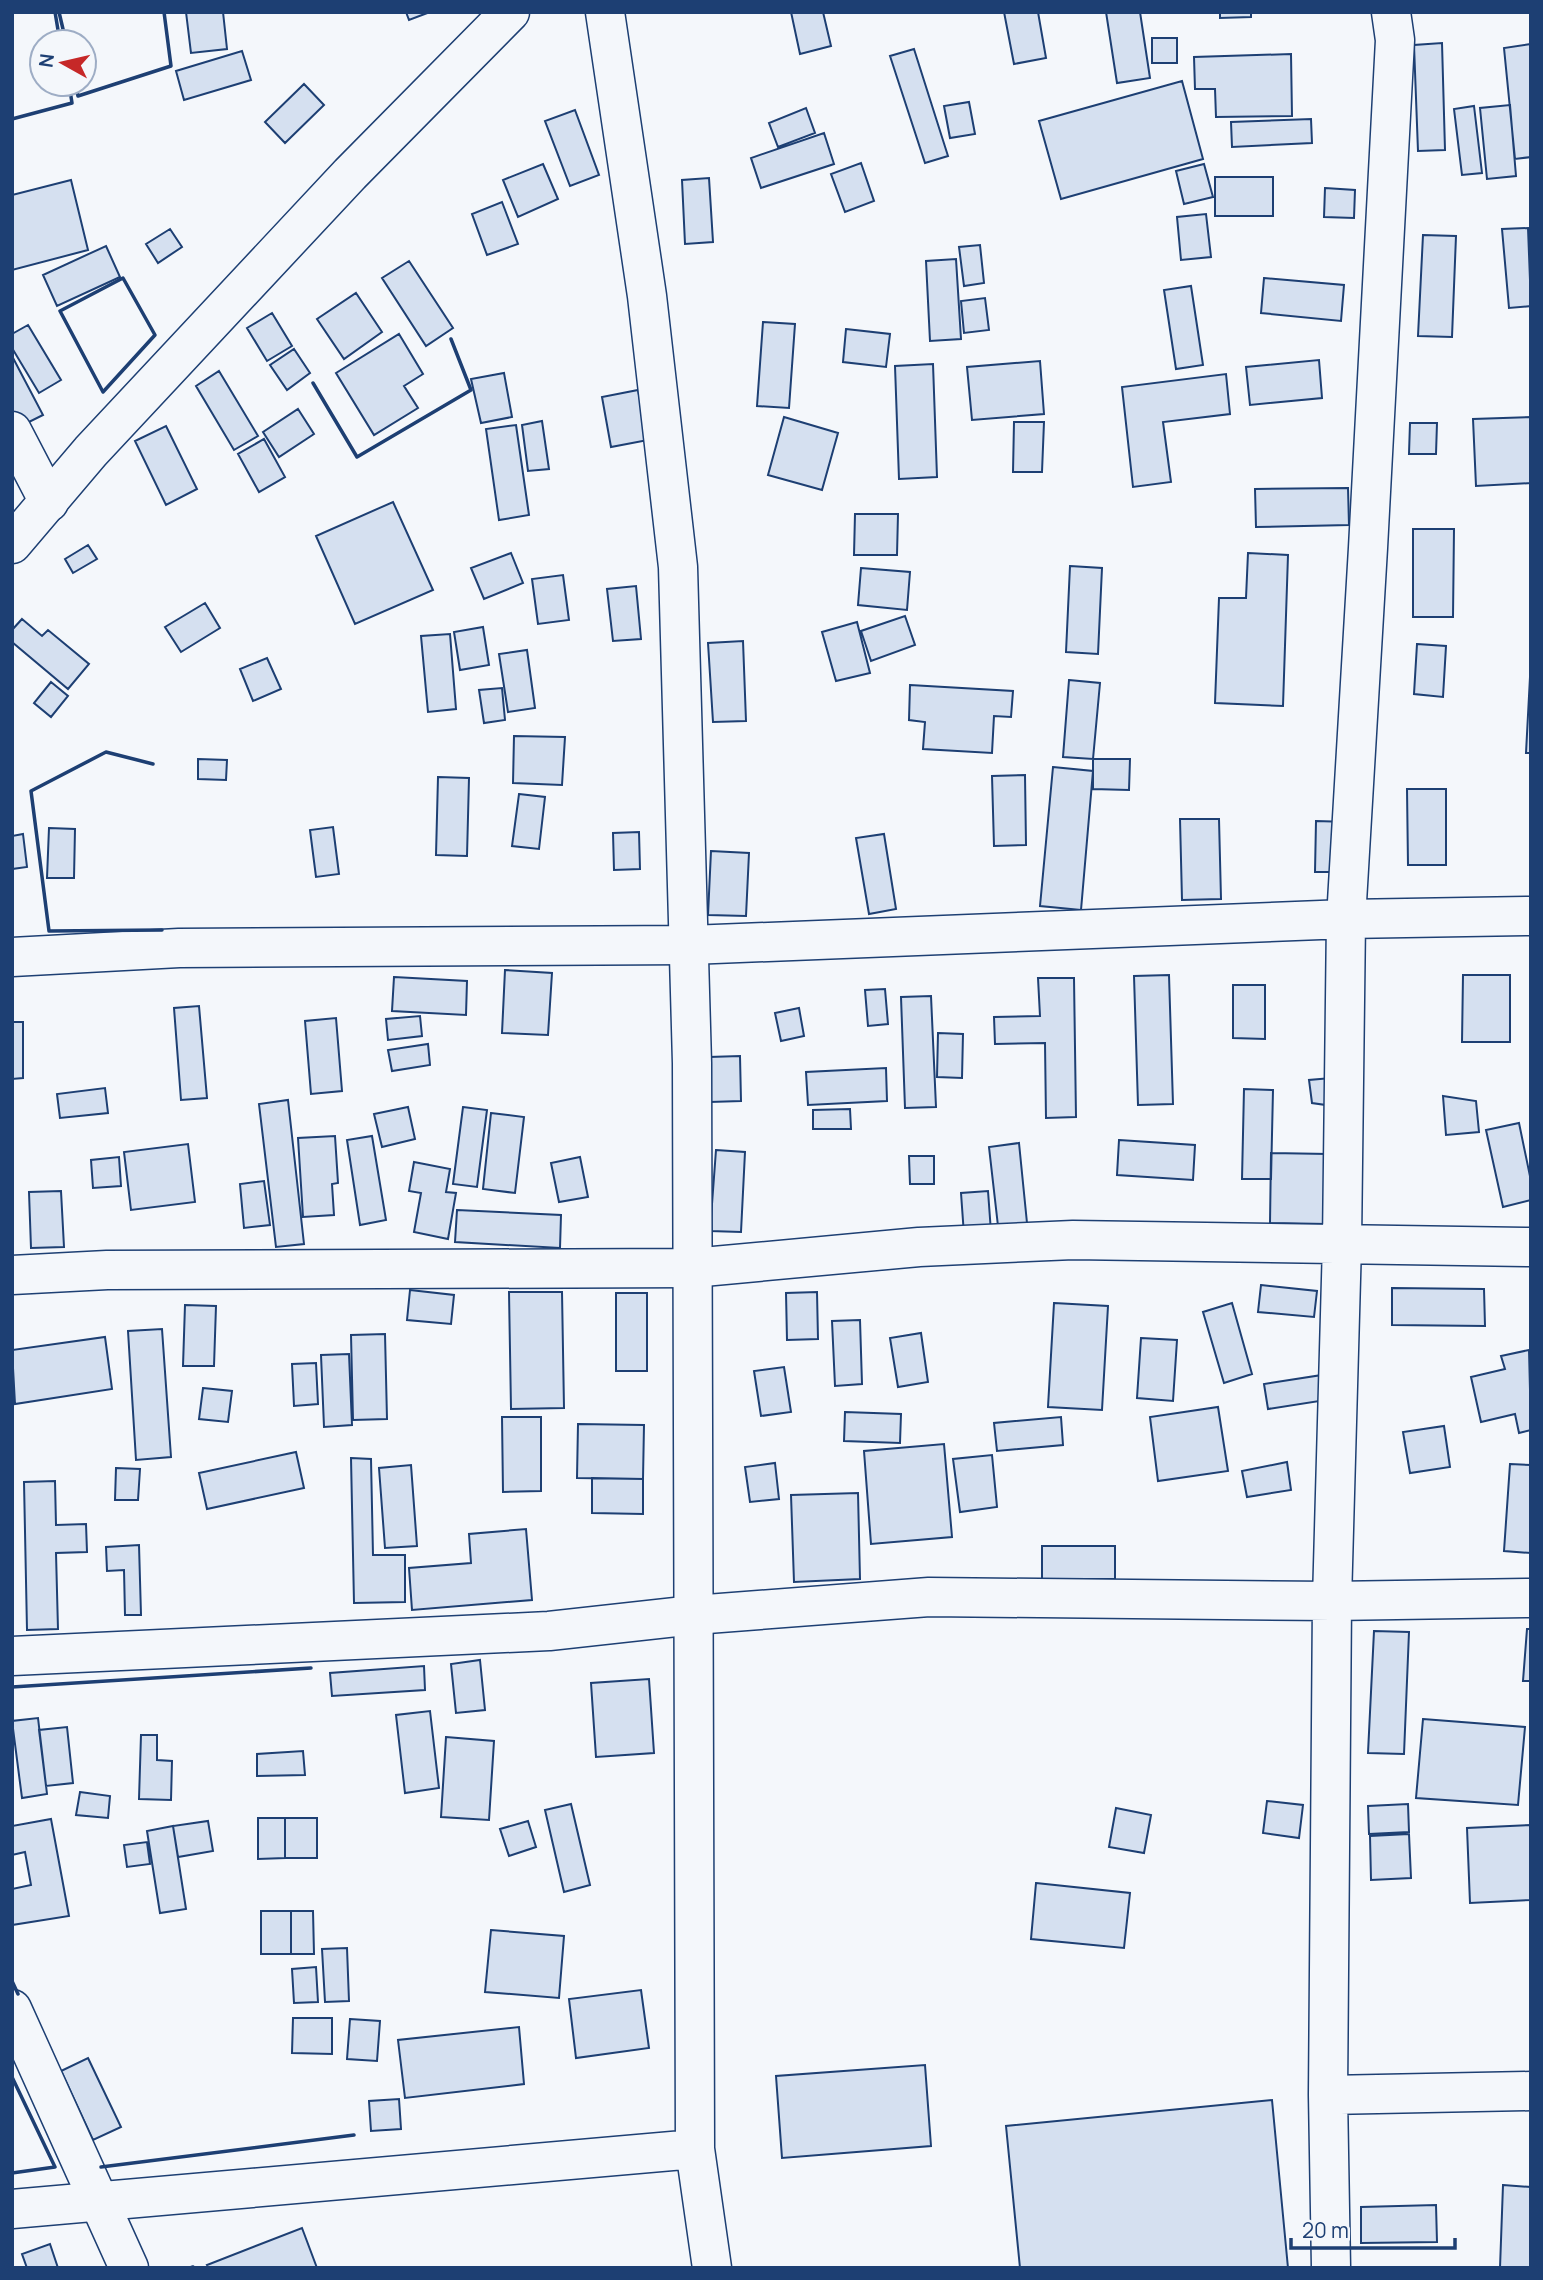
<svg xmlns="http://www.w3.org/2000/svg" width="1543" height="2280" font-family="Manrope,sans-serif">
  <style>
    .building { fill: #d5e0f0; stroke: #1d3f73; stroke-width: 2 }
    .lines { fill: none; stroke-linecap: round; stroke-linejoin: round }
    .street-casing { stroke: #1d3f73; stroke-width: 41 }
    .secondary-casing { stroke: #1d3f73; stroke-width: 41 }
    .street { stroke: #f4f7fb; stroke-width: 38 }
    .secondary { stroke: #f4f7fb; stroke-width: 38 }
    .wall { stroke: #1d3f73; stroke-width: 3.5 }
  </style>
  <rect width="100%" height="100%" fill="#f4f7fb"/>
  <path class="building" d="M 186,12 L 223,12 L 227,49 L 191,53 Z
    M 406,12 L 430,12 L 409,20 Z
    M 791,12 L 823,12 L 831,46 L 800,54 Z
    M 1004,12 L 1038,12 L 1046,58 L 1014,64 Z
    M 1106,12 L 1140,12 L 1150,78 L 1117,83 Z
    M 1220,12 L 1251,12 L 1251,17 L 1220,18 Z
    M 1152,38 L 1177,38 L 1177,63 L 1152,63 Z
    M 1442,43 L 1445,150 L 1418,151 L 1414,45 Z
    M 1531,44 L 1531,157 L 1515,159 L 1504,48 Z
    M 914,49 L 948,156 L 925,163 L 890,56 Z
    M 242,51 L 251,80 L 184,100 L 176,71 Z
    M 1291,54 L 1292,116 L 1216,117 L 1215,89 L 1195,89 L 1194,57 Z
    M 1182,81 L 1203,159 L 1061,199 L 1039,121 Z
    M 304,84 L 324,105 L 285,143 L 265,122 Z
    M 969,102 L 975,134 L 950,138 L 944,106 Z
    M 1510,105 L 1516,176 L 1487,179 L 1480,108 Z
    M 1474,106 L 1482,173 L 1462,175 L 1454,109 Z
    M 806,108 L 815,133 L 778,147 L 769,123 Z
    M 575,110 L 599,175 L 570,186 L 545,121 Z
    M 1311,119 L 1312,143 L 1232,147 L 1231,122 Z
    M 824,133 L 834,164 L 761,188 L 751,158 Z
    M 861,163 L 874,201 L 845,212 L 831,174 Z
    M 543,164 L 558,199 L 518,217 L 503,180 Z
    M 1204,164 L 1213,197 L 1184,204 L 1176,171 Z
    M 1215,177 L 1273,177 L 1273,216 L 1215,216 Z
    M 709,178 L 713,242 L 685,244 L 682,180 Z
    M 71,180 L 88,250 L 12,270 L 12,195 Z
    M 1325,188 L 1355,190 L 1354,218 L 1324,217 Z
    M 502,202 L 518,244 L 487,255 L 472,214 Z
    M 1206,214 L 1211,257 L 1181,260 L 1177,217 Z
    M 1528,228 L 1531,306 L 1509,308 L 1502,229 Z
    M 170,229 L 182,247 L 158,263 L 146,244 Z
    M 1423,235 L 1456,236 L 1452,337 L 1418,336 Z
    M 980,245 L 984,283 L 964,286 L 959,247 Z
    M 106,246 L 120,277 L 57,306 L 43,275 Z
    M 956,259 L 961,339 L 930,341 L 926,261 Z
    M 409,261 L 453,328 L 426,346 L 382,278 Z
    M 1264,278 L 1344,285 L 1341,321 L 1261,313 Z
    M 1191,286 L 1203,365 L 1176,369 L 1164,290 Z
    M 356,293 L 382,332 L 344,359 L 317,319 Z
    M 985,298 L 989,330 L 964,333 L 961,301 Z
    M 272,313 L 292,346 L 267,361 L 247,328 Z
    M 763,322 L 795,324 L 789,408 L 757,406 Z
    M 28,325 L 61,380 L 39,393 L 12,348 L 12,334 Z
    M 846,329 L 890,334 L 886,367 L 843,362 Z
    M 399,334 L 423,374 L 404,386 L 418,408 L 374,435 L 336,373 Z
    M 294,349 L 310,373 L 287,390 L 270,365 Z
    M 12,356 L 43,415 L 19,427 L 12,414 Z
    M 1319,360 L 1322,398 L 1250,405 L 1246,367 Z
    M 1040,361 L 1044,414 L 972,420 L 967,367 Z
    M 933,364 L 937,477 L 899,479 L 895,366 Z
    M 219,371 L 258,436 L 234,450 L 196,386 Z
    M 504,373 L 512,417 L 481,423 L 471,379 Z
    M 1226,374 L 1230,414 L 1163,422 L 1171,482 L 1133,487 L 1122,387 Z
    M 638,390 L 648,440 L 611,447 L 602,397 Z
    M 298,409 L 314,434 L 279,457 L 263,432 Z
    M 784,417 L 838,433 L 822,490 L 768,475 Z
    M 1531,417 L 1531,483 L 1476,486 L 1473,419 Z
    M 542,421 L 549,469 L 528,471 L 522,425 Z
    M 1014,422 L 1044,422 L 1042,472 L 1013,472 Z
    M 1410,423 L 1437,423 L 1436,454 L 1409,454 Z
    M 516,425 L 529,515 L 499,520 L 486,429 Z
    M 166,426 L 197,489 L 166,505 L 135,441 Z
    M 264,439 L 285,477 L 259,492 L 238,454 Z
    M 1348,488 L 1349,525 L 1256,527 L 1255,489 Z
    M 393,502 L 433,590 L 355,624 L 316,536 Z
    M 855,514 L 898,514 L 897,555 L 854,555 Z
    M 1413,529 L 1454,529 L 1453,617 L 1413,617 Z
    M 88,545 L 97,559 L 73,573 L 65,559 Z
    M 511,553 L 523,583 L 484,599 L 471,568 Z
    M 1248,553 L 1288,555 L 1283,706 L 1215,703 L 1219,598 L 1246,598 Z
    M 1070,566 L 1102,568 L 1098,654 L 1066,652 Z
    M 861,568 L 910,572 L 907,610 L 858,605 Z
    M 563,575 L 569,620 L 538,624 L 532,579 Z
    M 636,586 L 641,639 L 613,641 L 607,589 Z
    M 205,603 L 220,628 L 181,652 L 165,627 Z
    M 905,616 L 915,645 L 871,661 L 861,631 Z
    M 22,619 L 42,636 L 48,630 L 89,664 L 68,689 L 12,642 L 12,630 Z
    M 857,622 L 870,673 L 836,681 L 822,632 Z
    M 483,627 L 489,665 L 460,670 L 454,632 Z
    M 450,634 L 456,709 L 428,712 L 421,636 Z
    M 743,641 L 746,721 L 713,722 L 708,643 Z
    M 1417,644 L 1446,646 L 1443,697 L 1414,694 Z
    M 527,650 L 535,708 L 508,712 L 499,654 Z
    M 267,658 L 281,689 L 253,701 L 240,669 Z
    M 1531,658 L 1531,753 L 1526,753 Z
    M 1069,680 L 1100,683 L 1093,759 L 1063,757 Z
    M 51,682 L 68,696 L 51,717 L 34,703 Z
    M 910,685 L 1013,691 L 1011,717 L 994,716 L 992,753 L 923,749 L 925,722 L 909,720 Z
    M 502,688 L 505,720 L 484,723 L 479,690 Z
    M 514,736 L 565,737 L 562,785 L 513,783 Z
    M 198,759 L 227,760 L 226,780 L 198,779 Z
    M 1093,759 L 1130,759 L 1129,790 L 1093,789 Z
    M 1053,767 L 1093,771 L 1081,910 L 1040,906 Z
    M 1025,775 L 1026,845 L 994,846 L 992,776 Z
    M 438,777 L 469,778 L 467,856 L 436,855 Z
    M 1407,789 L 1446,789 L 1446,865 L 1408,865 Z
    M 519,794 L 545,797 L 539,849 L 512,846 Z
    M 1180,819 L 1219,819 L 1221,899 L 1182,900 Z
    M 1316,821 L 1348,822 L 1347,872 L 1315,872 Z
    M 333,827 L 339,874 L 316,877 L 310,830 Z
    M 49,828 L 75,829 L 74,878 L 47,878 Z
    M 639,832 L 640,869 L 614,870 L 613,833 Z
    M 23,834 L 27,867 L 12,869 L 12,836 Z
    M 884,834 L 896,909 L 869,914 L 856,838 Z
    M 711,851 L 749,853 L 746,916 L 708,915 Z
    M 505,970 L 552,973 L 548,1035 L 502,1033 Z
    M 1169,975 L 1173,1104 L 1138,1105 L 1134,976 Z
    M 1463,975 L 1510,975 L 1510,1042 L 1462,1042 Z
    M 394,977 L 467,981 L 466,1015 L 392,1011 Z
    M 1038,978 L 1074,978 L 1076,1117 L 1046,1118 L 1045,1043 L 995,1044 L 994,1017 L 1040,1016 Z
    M 1233,985 L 1265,985 L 1265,1039 L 1233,1038 Z
    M 885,989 L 888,1024 L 868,1026 L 865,990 Z
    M 931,996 L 936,1107 L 905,1108 L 901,997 Z
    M 199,1006 L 207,1098 L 181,1100 L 174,1008 Z
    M 799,1008 L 804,1036 L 781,1041 L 775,1013 Z
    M 420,1016 L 422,1036 L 388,1040 L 386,1019 Z
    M 336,1018 L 342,1091 L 311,1094 L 305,1021 Z
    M 12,1022 L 23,1022 L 23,1078 L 12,1079 Z
    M 938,1033 L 963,1034 L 962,1078 L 937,1077 Z
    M 428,1044 L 430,1065 L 392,1071 L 388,1050 Z
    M 740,1056 L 741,1101 L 710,1102 L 709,1057 Z
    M 886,1068 L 887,1101 L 808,1105 L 806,1072 Z
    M 1331,1078 L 1333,1106 L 1312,1103 L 1309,1080 Z
    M 105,1088 L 108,1113 L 60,1118 L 57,1094 Z
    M 1244,1089 L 1273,1090 L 1271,1179 L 1242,1179 Z
    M 1443,1096 L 1476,1101 L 1479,1132 L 1446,1135 Z
    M 288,1100 L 304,1244 L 276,1247 L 259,1104 Z
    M 408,1107 L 415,1139 L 382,1147 L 374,1114 Z
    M 463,1107 L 487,1110 L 477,1187 L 453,1184 Z
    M 850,1109 L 851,1129 L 813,1129 L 813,1110 Z
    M 491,1113 L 524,1117 L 515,1193 L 483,1189 Z
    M 1519,1123 L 1531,1181 L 1531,1200 L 1503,1207 L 1486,1130 Z
    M 335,1136 L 338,1183 L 332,1184 L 334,1215 L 303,1217 L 298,1138 Z
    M 372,1136 L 386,1220 L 360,1225 L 347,1140 Z
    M 1119,1140 L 1195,1145 L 1193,1180 L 1117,1175 Z
    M 1019,1143 L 1027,1223 L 998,1226 L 989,1147 Z
    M 188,1144 L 195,1202 L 131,1210 L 124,1152 Z
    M 716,1150 L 745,1152 L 741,1232 L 710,1231 Z
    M 1271,1153 L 1328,1154 L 1327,1224 L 1270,1223 Z
    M 909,1156 L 934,1156 L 934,1184 L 910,1184 Z
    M 119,1157 L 121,1186 L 93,1188 L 91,1160 Z
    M 580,1157 L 588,1197 L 559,1202 L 551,1163 Z
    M 414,1162 L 450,1169 L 446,1192 L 456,1193 L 448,1239 L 414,1232 L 421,1193 L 409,1191 Z
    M 264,1181 L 270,1225 L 244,1228 L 240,1184 Z
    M 61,1191 L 64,1247 L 31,1248 L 29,1192 Z
    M 988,1191 L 991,1232 L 964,1235 L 961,1193 Z
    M 457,1210 L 561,1215 L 560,1248 L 455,1242 Z
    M 1261,1285 L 1317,1291 L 1314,1317 L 1258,1312 Z
    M 1392,1288 L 1484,1289 L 1485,1326 L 1392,1325 Z
    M 410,1290 L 454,1295 L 451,1324 L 407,1320 Z
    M 509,1292 L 562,1292 L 564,1408 L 511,1409 Z
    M 817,1292 L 818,1339 L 787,1340 L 786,1293 Z
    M 616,1293 L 647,1293 L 647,1371 L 616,1371 Z
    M 1054,1303 L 1108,1306 L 1102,1410 L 1048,1407 Z
    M 1232,1303 L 1252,1374 L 1224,1383 L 1203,1312 Z
    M 185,1305 L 216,1306 L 214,1366 L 183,1366 Z
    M 860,1320 L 862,1384 L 835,1386 L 832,1321 Z
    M 162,1329 L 171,1457 L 136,1460 L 128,1331 Z
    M 921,1333 L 928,1382 L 898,1387 L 890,1338 Z
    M 385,1334 L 387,1419 L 353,1420 L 351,1335 Z
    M 105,1337 L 112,1389 L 15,1404 L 12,1350 Z
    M 1141,1338 L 1177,1340 L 1173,1401 L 1137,1398 Z
    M 1529,1350 L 1531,1430 L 1519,1433 L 1515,1414 L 1481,1422 L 1471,1377 L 1505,1369 L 1501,1356 Z
    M 349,1354 L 352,1425 L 324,1427 L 321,1355 Z
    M 316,1363 L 318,1404 L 294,1406 L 292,1364 Z
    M 784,1367 L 791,1412 L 761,1416 L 754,1371 Z
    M 1322,1375 L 1326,1400 L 1268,1409 L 1264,1384 Z
    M 203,1388 L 232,1391 L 228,1422 L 199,1419 Z
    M 1218,1407 L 1228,1471 L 1158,1481 L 1150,1417 Z
    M 845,1412 L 901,1414 L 900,1443 L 844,1441 Z
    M 502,1417 L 541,1417 L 541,1491 L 503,1492 Z
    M 1061,1417 L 1063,1445 L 997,1451 L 994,1423 Z
    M 578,1424 L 644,1425 L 643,1479 L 577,1478 Z
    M 1444,1426 L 1450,1467 L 1410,1473 L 1403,1432 Z
    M 944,1444 L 952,1537 L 871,1544 L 864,1451 Z
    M 296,1452 L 304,1488 L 207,1509 L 199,1473 Z
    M 992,1455 L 997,1507 L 960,1512 L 953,1459 Z
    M 351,1458 L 371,1459 L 373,1555 L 405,1555 L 405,1602 L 354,1603 Z
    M 1287,1462 L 1291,1490 L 1247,1497 L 1242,1471 Z
    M 775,1463 L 779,1499 L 750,1502 L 745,1467 Z
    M 1510,1464 L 1531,1465 L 1531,1553 L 1504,1551 Z
    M 411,1465 L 417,1546 L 385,1548 L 379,1468 Z
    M 116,1468 L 140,1469 L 138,1500 L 115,1500 Z
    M 592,1478 L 643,1479 L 643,1514 L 592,1513 Z
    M 55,1481 L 56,1525 L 86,1524 L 87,1552 L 56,1553 L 58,1629 L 27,1630 L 24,1482 Z
    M 858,1493 L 860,1579 L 794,1582 L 791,1495 Z
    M 526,1529 L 532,1600 L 412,1610 L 409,1568 L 471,1563 L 469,1534 Z
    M 139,1545 L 141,1615 L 125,1615 L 124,1570 L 107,1571 L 106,1547 Z
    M 1042,1546 L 1115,1546 L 1115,1579 L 1042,1579 Z
    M 1527,1629 L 1531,1629 L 1531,1681 L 1523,1681 Z
    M 1374,1631 L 1409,1632 L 1404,1754 L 1368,1753 Z
    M 480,1660 L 485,1710 L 456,1713 L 451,1664 Z
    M 424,1666 L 425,1690 L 332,1696 L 330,1673 Z
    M 649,1679 L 654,1753 L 596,1757 L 591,1683 Z
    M 430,1711 L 439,1788 L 405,1793 L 396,1715 Z
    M 38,1718 L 47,1794 L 22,1798 L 12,1721 Z
    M 1423,1719 L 1525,1727 L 1518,1805 L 1416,1798 Z
    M 67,1727 L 73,1783 L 46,1786 L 39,1730 Z
    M 141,1735 L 157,1735 L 157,1760 L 172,1761 L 171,1800 L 139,1799 Z
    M 446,1737 L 494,1741 L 489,1820 L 441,1817 Z
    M 303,1751 L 305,1775 L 257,1776 L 257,1754 Z
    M 80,1792 L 110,1796 L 108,1818 L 76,1815 Z
    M 1267,1801 L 1303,1805 L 1299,1838 L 1263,1833 Z
    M 571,1804 L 590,1885 L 564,1892 L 545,1810 Z
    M 1408,1804 L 1409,1832 L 1369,1834 L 1368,1806 Z
    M 1116,1808 L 1151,1815 L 1144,1853 L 1109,1847 Z
    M 258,1818 L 285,1818 L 285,1858 L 258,1859 Z
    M 285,1818 L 317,1818 L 317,1858 L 285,1858 Z
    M 51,1819 L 69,1916 L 12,1925 L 12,1889 L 31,1885 L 25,1852 L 12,1855 L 12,1826 Z
    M 208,1821 L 213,1851 L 178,1857 L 173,1826 Z
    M 528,1821 L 536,1847 L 509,1856 L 500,1829 Z
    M 1531,1825 L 1531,1900 L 1470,1903 L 1467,1828 Z
    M 173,1826 L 186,1909 L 160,1913 L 147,1831 Z
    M 1409,1834 L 1411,1878 L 1371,1880 L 1370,1836 Z
    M 147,1842 L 150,1864 L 127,1867 L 124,1845 Z
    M 1036,1883 L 1130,1893 L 1124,1948 L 1031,1939 Z
    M 261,1911 L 291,1911 L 291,1954 L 261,1954 Z
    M 291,1911 L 313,1911 L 314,1954 L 291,1954 Z
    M 491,1930 L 564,1936 L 559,1998 L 485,1992 Z
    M 347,1948 L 349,2001 L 325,2002 L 322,1949 Z
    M 316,1967 L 318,2002 L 294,2003 L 292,1969 Z
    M 641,1990 L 649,2048 L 576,2058 L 569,1999 Z
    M 293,2018 L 332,2018 L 332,2054 L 292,2053 Z
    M 350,2019 L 380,2021 L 377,2061 L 347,2059 Z
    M 519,2027 L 524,2084 L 405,2098 L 398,2040 Z
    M 88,2058 L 121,2127 L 93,2140 L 61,2071 Z
    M 925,2065 L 931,2146 L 782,2158 L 776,2076 Z
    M 399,2099 L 401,2129 L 371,2131 L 369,2101 Z
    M 1272,2100 L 1288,2268 L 1020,2268 L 1006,2126 Z
    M 1503,2185 L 1531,2187 L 1531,2268 L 1500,2268 Z
    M 1436,2205 L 1437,2242 L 1361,2243 L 1361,2207 Z
    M 302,2228 L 317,2268 L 209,2268 L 207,2265 Z
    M 50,2244 L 58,2268 L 27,2268 L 22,2254 Z"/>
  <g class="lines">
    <defs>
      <path id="street" d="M 12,431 L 49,502
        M 12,957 L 179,948 L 690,945 L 1346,919 L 1531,916
        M 12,1275 L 107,1270 L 692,1268 L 919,1247 L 1073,1240 L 1531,1247
        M 12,1656 L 549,1631 L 694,1615 L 929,1597 L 1332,1601 L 1531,1598
        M 12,2009 L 129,2268
        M 1328,2095 L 1531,2091
        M 1331,2268 L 1328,2095 L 1332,1601 L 1342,1243 L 1346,919 L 1368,548 L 1395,40 L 1391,12"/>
      <path id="secondary" d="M 605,12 L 647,296 L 678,567 L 692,1063 L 695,2149 L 712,2268
        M 12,544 L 91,451 L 350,174 L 510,12
        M 12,2209 L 695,2149"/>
    </defs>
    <use href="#street" class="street-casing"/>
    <use href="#secondary" class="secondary-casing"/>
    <use href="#street" class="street"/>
    <use href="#secondary" class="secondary"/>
    <path class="wall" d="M 55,12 L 60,42
      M 59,12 L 66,42
      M 75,84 L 78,96 L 171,66 L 164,12
      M 12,119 L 72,103 L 69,84
      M 123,278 L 155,335 L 103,392 L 60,311 Z
      M 313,383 L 357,457 L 471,390 L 451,339
      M 153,764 L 106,752 L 31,791 L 49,931 L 162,930
      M 12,1687 L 311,1668
      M 12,1981 L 18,1994
      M 12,2077 L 55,2167 L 12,2173
      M 101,2167 L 354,2135
      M 190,2268 L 193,2267"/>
  </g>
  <rect width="1543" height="2280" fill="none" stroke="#1d3f73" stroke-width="28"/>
  <g transform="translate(63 63) rotate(278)"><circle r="33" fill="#f4f7fb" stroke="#9eadc5" stroke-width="2"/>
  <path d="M0-5L12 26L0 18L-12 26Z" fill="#c62828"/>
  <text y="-10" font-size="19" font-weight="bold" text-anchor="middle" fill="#1d3f73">N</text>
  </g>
  <path d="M1291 2238v10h164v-10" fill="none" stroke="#1d3f73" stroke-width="3.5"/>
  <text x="1302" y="2238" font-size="21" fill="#1d3f73" stroke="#f4f7fb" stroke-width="5" paint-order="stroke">20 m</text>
</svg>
